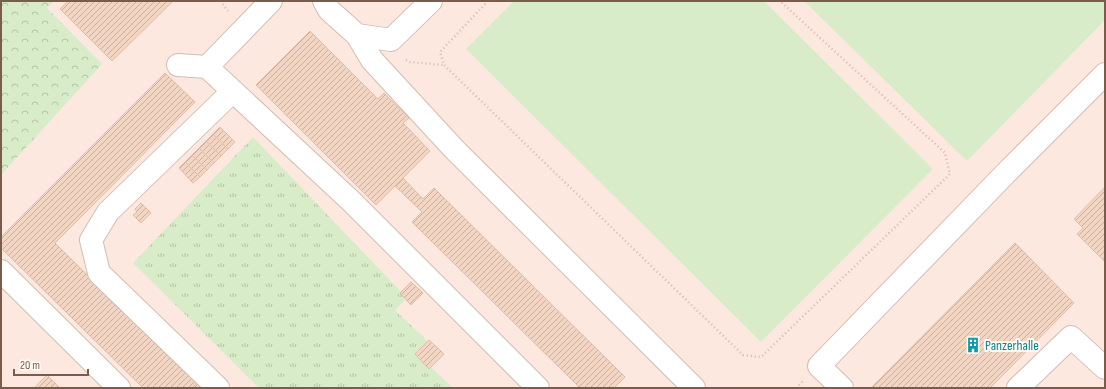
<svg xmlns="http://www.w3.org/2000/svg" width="1106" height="389" font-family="'Sofia Sans Condensed',sans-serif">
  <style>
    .commercial { fill: #fde8e0 }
    .grass { fill: url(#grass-tufts) }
    .park { fill: url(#park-crowns) }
    .garden { fill: #d8ecc9 }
    .building { fill: url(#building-hatch); stroke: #e6bba3 }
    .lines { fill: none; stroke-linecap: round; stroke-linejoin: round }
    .minor-casing { stroke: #d1beb0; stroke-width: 24 }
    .path { stroke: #d9b8a5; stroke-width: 2.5; stroke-dasharray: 1 3; stroke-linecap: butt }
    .minor { stroke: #fff; stroke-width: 22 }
    .labels { text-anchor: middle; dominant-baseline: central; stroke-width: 4; stroke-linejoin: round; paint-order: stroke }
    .culture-label { font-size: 14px; fill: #0d838f; stroke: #fffaf3; text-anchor: start }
  </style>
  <defs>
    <pattern id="grass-tufts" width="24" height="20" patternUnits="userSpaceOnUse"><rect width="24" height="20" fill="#d8ecc9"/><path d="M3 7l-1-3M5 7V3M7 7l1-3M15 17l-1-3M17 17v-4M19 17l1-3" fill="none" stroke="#b4c2a5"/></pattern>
    <pattern id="park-crowns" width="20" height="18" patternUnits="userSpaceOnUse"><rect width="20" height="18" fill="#d8ecc9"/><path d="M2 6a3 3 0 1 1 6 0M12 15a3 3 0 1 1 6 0" fill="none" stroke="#b4c2a5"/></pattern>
    <pattern id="building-hatch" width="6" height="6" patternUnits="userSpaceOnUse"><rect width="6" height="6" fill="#f3d5c3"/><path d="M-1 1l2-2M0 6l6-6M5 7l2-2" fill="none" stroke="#cab0a1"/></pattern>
  </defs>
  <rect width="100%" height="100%" fill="#fdf6ec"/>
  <path class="commercial" d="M 1,1 L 1105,1 L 1105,388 L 1,388 Z"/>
  <path class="grass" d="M 253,137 L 407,298 L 395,310 L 443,356 L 431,367 L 453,388 L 259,388 L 133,263 Z"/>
  <path class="park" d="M 1,1 L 54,1 L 47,8 L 102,64 L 1,175 Z"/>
  <path class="garden" d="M 514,1 L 764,1 L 933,169 L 761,342 L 466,49 Z
    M 804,1 L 1105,1 L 1105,20 L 967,161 Z"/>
  <path class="building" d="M 68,1 L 173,1 L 112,61 L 60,9 Z
    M 310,31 L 378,99 L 384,93 L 409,118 L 403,123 L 430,151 L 376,205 L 256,85 Z
    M 165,73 L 195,102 L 55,243 L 197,383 L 192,388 L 143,388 L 1,248 L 1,237 Z
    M 220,127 L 235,142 L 228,149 L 213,134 Z
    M 213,134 L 228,149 L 221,156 L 206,141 Z
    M 206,141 L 221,156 L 214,163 L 199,148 Z
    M 199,148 L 214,163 L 207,170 L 192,155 Z
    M 192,155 L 207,170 L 200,177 L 185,162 Z
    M 185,162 L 200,177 L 193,183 L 179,168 Z
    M 403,178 L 423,199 L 434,188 L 625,377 L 614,388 L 580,388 L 412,222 L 422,212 L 395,186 Z
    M 1105,187 L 1105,262 L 1077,234 L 1083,228 L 1074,219 Z
    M 141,203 L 151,213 L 141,223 L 133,215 L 137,212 L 135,209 Z
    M 1015,243 L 1074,303 L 990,388 L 871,388 Z
    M 411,282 L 423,293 L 411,305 L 400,293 Z
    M 429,340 L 444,354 L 429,369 L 415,354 Z
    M 47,375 L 60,388 L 34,388 Z
    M 197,383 L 210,388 L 192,388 Z"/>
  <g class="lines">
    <defs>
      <path id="minor" d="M 324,1 L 329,10 L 357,35 L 391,40 L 431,1
        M 357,35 L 372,60 L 454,149 L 694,388
        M 178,65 L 207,67 L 351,201 L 538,388
        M 207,67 L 271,1
        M 1,271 L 119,388
        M 218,388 L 99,273 L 91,240 L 108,212 L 233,91
        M 842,388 L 819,366 L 1005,174 L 1105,74
        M 1018,388 L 1071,337 L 1105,368"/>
    </defs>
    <use href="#minor" class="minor-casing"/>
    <path class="path" d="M 220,1 L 228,11
      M 488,1 L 440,52 L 444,65 L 743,355 L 761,357 L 950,174 L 945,153 L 780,1
      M 406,60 L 410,62 L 444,65
      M 796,388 L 803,381"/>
    <use href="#minor" class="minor"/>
  </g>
  <defs>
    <symbol id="building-bare" viewBox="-9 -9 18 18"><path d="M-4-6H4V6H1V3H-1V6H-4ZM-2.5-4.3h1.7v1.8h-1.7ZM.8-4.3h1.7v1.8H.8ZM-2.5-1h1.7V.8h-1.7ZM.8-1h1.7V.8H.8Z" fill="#0f9aa8" stroke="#fffaf3" stroke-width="2.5" paint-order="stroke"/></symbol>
  </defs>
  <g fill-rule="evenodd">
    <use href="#building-bare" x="962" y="334" width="22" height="22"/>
  </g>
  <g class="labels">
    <g class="culture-label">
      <text x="985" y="345">Panzerhalle</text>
    </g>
  </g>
  <rect width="1106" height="389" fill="none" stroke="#7a5c4d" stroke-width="4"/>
  <path d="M14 369v6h74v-6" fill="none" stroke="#7a5c4d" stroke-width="2"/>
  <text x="20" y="369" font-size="12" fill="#7a5c4d" stroke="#fffaf3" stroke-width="3" paint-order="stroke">20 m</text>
</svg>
